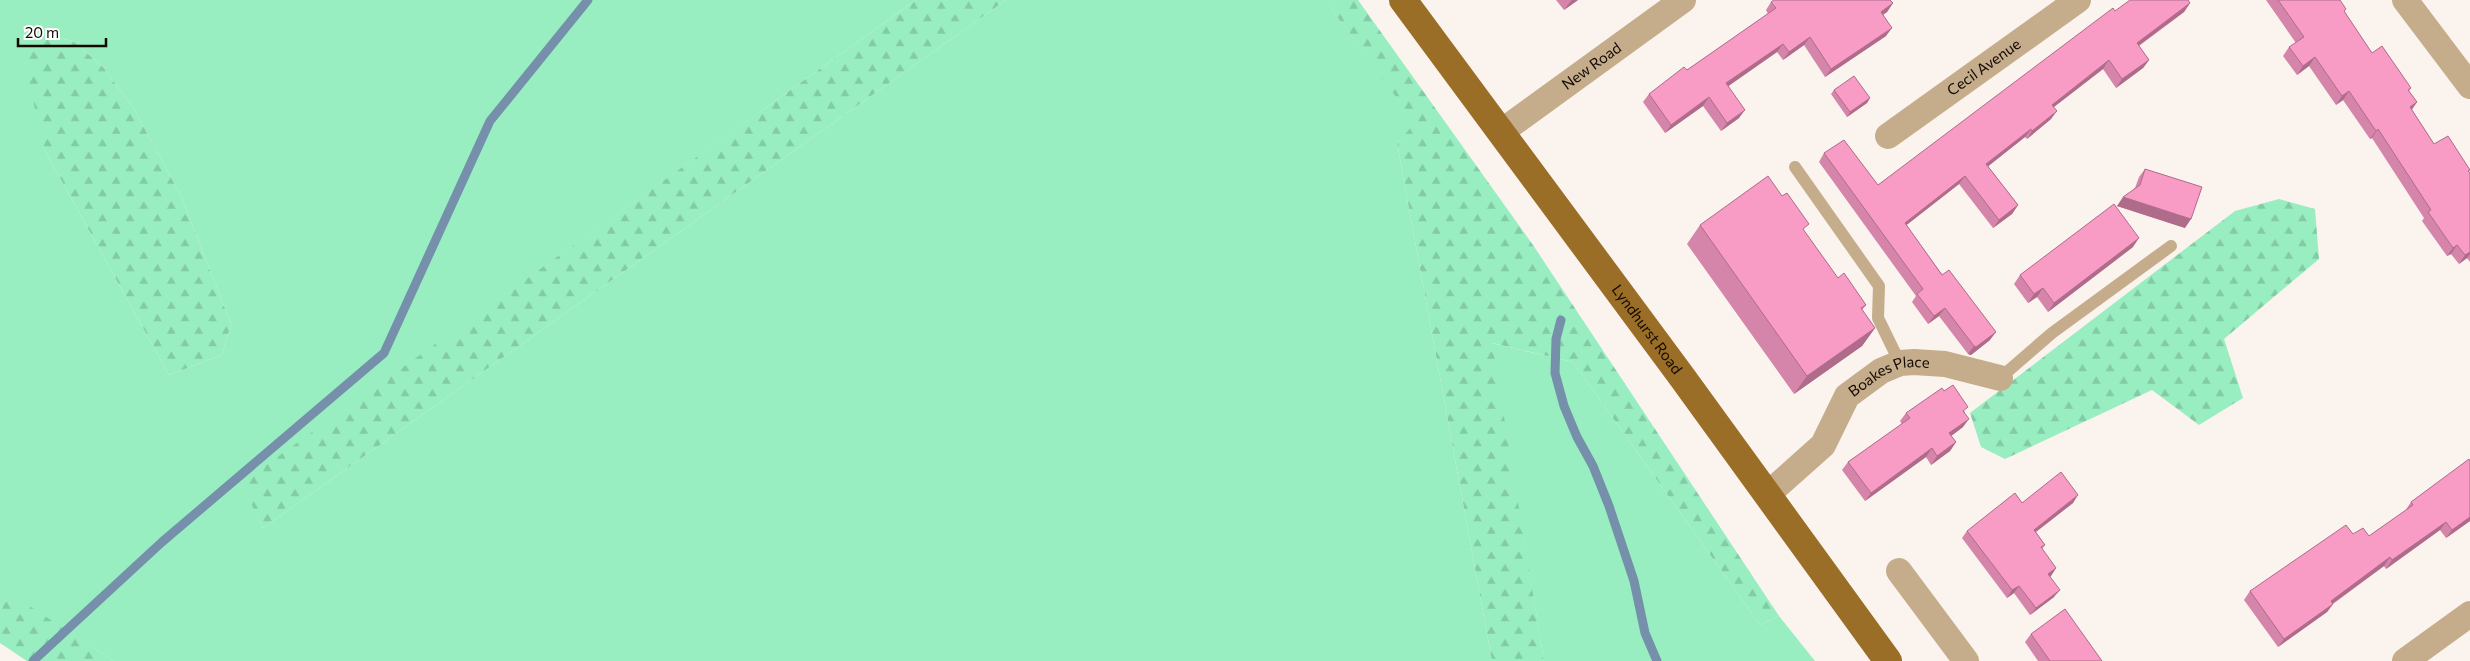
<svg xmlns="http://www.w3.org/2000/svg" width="2470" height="661" viewBox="0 0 2470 661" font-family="Commissioner,sans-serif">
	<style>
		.grass { fill: #98eec1; fill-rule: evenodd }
		.forest { fill: url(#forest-firs) }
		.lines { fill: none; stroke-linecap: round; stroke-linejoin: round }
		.stream { stroke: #768faa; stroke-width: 9 }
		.lane { stroke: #c5ac8a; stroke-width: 12 }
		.street { stroke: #c5ac8a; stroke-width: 26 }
		.primary { stroke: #9b6e27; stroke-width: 28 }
		.wall { fill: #d585a9 }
		.shaded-wall { fill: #ae6c8a }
		.building { fill: #f89bc5; stroke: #ae6c8a }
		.labels { text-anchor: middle; stroke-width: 4; stroke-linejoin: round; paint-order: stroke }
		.street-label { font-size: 15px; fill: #130903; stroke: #fff }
	</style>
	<defs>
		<pattern id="forest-firs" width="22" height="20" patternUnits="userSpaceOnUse" patternTransform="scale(1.25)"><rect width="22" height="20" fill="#98eec1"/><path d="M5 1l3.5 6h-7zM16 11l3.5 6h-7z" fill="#82cba4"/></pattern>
	</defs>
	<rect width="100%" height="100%" fill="#faf3ee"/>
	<path class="grass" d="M0 0H916L242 483 263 528 1006 0H1325L1416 123 1397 143 1492 661H114L11 595 0 609ZM26 31 73 41 103 67 134 109 181 196 231 324 222 355 169 375 44 149Z
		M1491 343 1573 362 1760 625 1779 616 1815 661H1544Z"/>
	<path class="forest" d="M916 0H1006L263 528 241 483Z
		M1325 0H1358L1533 245 1779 616 1760 625 1573 362 1492 343 1544 661H1492L1397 143 1415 123Z
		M26 31 73 41 103 67 134 109 181 196 231 324 222 355 169 375 44 149 23 55Z
		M2279 199 2315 209 2319 259 2224 339 2243 398 2199 425 2152 390 2005 459 1981 447 1970 413 2235 211Z
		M11 594 114 661H27L0 643V609Z"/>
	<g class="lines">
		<path class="stream" d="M1561 320 1556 339 1555 373 1564 406 1577 437 1593 466 1609 506 1634 581 1645 633 1657 661
			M33 661 162 542 384 353 490 121 588 0"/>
		<path class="lane" d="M1795 167 1879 286 1878 318 1900 363
			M2000 378 2052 333 2171 246"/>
		<g class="street">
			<path d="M2405 0 2470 86"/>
			<path id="s1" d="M1501 132 1683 0"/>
			<path id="s2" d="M1888 136 2078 0"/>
			<path id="s3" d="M1767 495 1823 445 1847 396 1881 371 1900 363 1914 362 1945 364 2000 378"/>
			<path d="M1899 571 1966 661"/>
			<path d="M2405 661 2470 614"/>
		</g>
		<path class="primary" id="s4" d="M1403 0 1682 377 1888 661"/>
	</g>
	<path class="wall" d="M1556 0H1578L1564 10Z
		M2266 0H2340L2344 12 2372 53 2411 88 2409 91 2417 102 2412 110 2434 144 2470 170 2469 171 2470 173V262L2467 258 2459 264 2451 254 2447 256 2422 221 2424 218 2372 138 2370 139 2343 100 2336 105 2309 66 2297 75 2283 56 2289 47 2296 43Z
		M1771 2 1893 3 1887 12 1883 15 1886 36 1825 77 1804 45 1783 60 1777 52 1728 86 1739 118 1721 131 1703 106 1665 133 1643 102 1649 94 1687 70 1768 14 1766 10Z
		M2190 3 2184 12 2139 46 2149 60 2143 68 2116 88 2103 69 2054 107 2051 119 2027 139 2025 137 1988 166 2018 205 2012 214 1993 228 1959 184 1906 225 1990 340 1971 355 1968 354 1939 316 1928 324 1912 302 1916 296 1819 162 1824 153 1878 185 2115 11Z
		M1834 90 1870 98 1867 103 1847 117 1831 94Z
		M2145 169 2185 228 2117 206 2135 188 2139 177Z
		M1700 225 1804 231 1838 278 1866 305 1862 310 1875 328 1862 346 1794 394 1687 244Z
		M2133 247 2048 312 2037 297 2028 303 2014 284 2020 275Z
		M1944 391 1965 412 1963 427 1951 436 1956 442 1950 451 1931 465 1926 457 1865 501 1842 470 1848 462 1902 424 1900 421 1906 413Z
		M2470 461V521L2446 538 2440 530 2386 569 2384 566 2333 604 2327 612 2278 647 2244 600 2250 591 2353 534 2369 536 2405 511 2411 502Z
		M2022 503H2073L2036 532 2045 545 2042 549 2056 568 2050 577 2054 597 2030 615 2014 593 2007 598 1962 538 1967 531Z
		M2031 634 2102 661H2038L2025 642Z"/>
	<path class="shaded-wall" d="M1572 0H1578L1564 10 1570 2Z
		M1893 3 1887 12 1875 20 1881 12Z
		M2190 3 2184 12 2131 51 2137 43Z
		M1892 28 1886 36 1825 77 1831 69Z
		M1810 37 1804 45 1783 60 1789 52Z
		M1783 44 1777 52 1720 92 1726 83Z
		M2315 57 2309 66 2297 75 2303 66Z
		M2109 60 2103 69 2046 113 2052 105Z
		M2149 60 2143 68 2116 88 2122 79Z
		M2349 91 2343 100 2336 105 2342 96Z
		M1709 97 1703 106 1665 133 1671 125Z
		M1870 98 1867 103 1847 117 1850 112Z
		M2417 102 2410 111V107Z
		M1745 110 1739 118 1721 131 1727 123Z
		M2057 111 2051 119 2027 139 2032 131Z
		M2031 129 2025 137 1981 172 1986 164Z
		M2378 129 2372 138 2370 139 2376 131Z
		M1965 176 1959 184 1899 231 1905 223Z
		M2123 197 2191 219 2185 228 2117 206Z
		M2018 205 2012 214 1993 228 1999 220Z
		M2139 238 2133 247 2048 312 2054 303Z
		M2457 245 2451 254 2447 256 2453 248Z
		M2470 252V254L2467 258 2459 264 2465 255Z
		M2043 288 2037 297 2028 303 2034 294Z
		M1945 308 1939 316 1928 324 1934 316Z
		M1875 328 1862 346 1794 394 1807 376Z
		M1996 332 1990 340 1971 355 1968 354 1974 346Z
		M1969 419 1963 427 1943 442 1949 433Z
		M1956 442 1950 451 1931 465 1937 456Z
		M1932 448 1926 457 1865 501 1871 493Z
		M2078 495 2073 503 2029 537 2034 530Z
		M2470 517V521L2446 538 2452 530Z
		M2446 522 2440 530 2386 569 2392 560Z
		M2390 557 2384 566 2325 609 2331 601Z
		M2056 568 2051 576 2043 582 2048 574Z
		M2019 586 2014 593 2007 598 2012 590Z
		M2060 590 2054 597 2030 615 2036 608Z
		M2333 604 2327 612 2278 647 2284 639Z"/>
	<path class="building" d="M1774 0H1890L1893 3 1881 12 1892 28 1831 69 1810 37 1789 52 1783 44 1726 83 1745 110 1727 123 1709 97 1671 125 1649 94 1684 67 1687 70 1776 8 1771 2Z
		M2130 0H2188L2190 3 2137 43 2149 60 2122 79 2109 60 2052 105 2057 111 2032 131 2031 129 1986 164 2018 205 1999 220 1965 176 1905 223 1942 275 1949 270 1996 332 1976 347 1974 346 1945 308 1934 316 1917 294 1923 289 1824 153 1844 140 1878 185 2113 8 2115 11Z
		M2278 0H2340L2346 9 2344 11 2372 53 2382 46 2411 88 2408 90 2417 102 2410 107 2434 144 2448 136 2470 170 2468 171 2470 173V252L2465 255 2457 245 2453 248 2428 212 2431 210 2378 129 2376 131 2349 91 2342 96 2315 57 2303 66 2289 47 2304 37Z
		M1854 76 1870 98 1850 112 1834 90Z
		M2145 169 2202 187 2191 219 2123 197 2140 185Z
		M1768 176 1782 196 1787 193 1809 224 1803 229 1838 278 1844 273 1866 305 1861 308 1875 328 1807 376 1700 225Z
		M2114 204 2139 238 2054 303 2043 288 2034 294 2020 275Z
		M1953 385 1968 407 1963 411 1969 419 1949 433 1956 442 1937 456 1932 448 1871 493 1848 462 1910 418 1906 413 1942 388 1944 391Z
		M2469 459 2470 461V517L2452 530 2446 522 2392 560 2390 557 2331 601 2333 604 2284 639 2250 591 2346 525 2353 534 2363 528 2369 536 2413 505 2411 502Z
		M2061 472 2078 495 2034 530 2045 545 2041 547 2056 568 2048 574 2060 590 2036 608 2019 586 2012 590 1967 531 2015 493 2022 503Z
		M2065 609 2102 661H2050L2031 634Z"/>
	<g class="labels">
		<g class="street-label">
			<text dy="5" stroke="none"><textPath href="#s1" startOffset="112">New Road</textPath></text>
			<text dy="5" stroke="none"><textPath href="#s2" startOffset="118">Cecil Avenue</textPath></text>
			<text dy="5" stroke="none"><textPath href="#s4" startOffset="410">Lyndhurst Road</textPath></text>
			<text dy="5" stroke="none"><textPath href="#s3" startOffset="178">Boakes Place</textPath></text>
		</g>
	</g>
	<path d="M18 38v8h88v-8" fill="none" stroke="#130903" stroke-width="2.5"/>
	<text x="25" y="38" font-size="15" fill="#130903" stroke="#ffffff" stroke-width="4" paint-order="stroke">20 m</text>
</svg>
